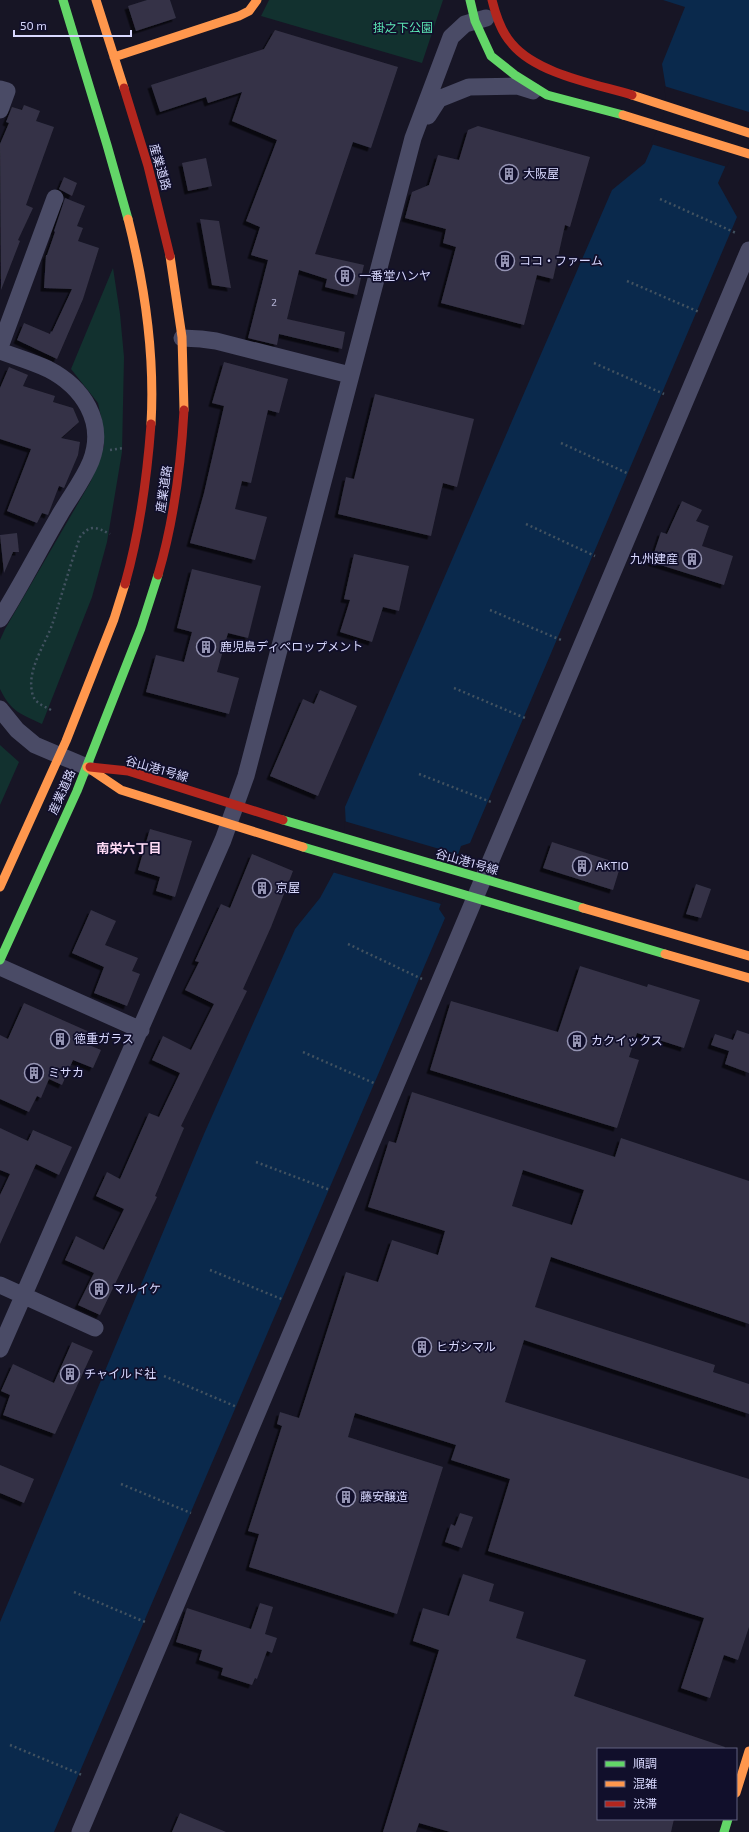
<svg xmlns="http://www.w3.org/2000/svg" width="749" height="1832" viewBox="0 0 749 1832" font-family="'Exo 2','Noto Sans JP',sans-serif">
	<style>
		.green { fill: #12312f }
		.water { fill: #0a294c }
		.pier { fill: #171525 }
		.building { fill: #353346; fill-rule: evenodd; filter: url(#shadow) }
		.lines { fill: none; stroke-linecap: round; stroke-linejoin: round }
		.path { stroke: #425260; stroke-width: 2.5; stroke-dasharray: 2 3; stroke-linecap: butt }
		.street { stroke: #4a4b66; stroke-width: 17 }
		.fast { stroke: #63d668; stroke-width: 9 }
		.slow { stroke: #ff974d; stroke-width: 9 }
		.jam { stroke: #b3261e; stroke-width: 9 }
		.labels { text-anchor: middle; stroke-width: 3.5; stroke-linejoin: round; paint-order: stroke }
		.number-label { font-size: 10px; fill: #b0b0d1 }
		.park-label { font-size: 12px; fill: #5ce8b5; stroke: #110f2b }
		.street-label { font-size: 12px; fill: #d9d9ff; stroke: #110f2b }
		.poi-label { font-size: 12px; fill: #d9d9ff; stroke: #110f2b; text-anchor: start }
		.neighbourhood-label { font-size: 13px; font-weight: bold; fill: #ffdbf6; stroke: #110f2b }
	</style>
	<defs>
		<filter id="shadow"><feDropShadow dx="-3.5" dy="3.5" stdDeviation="0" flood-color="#0009"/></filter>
	</defs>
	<rect width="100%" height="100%" fill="#171525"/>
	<path class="green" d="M269 0H443L422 63 261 16Z
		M113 268 120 314 124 357 122 452 107 542 92 597 42 724C21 714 11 712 0 689V640L5 629 91 481 104 446 102 421 98 403 71 369Z
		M0 745 19 762 0 805Z"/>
	<path class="water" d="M663 0H749V118L746 119 718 183 737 217 470 843 461 846 439 909 445 918 54 1832H0V1622L204 1134 295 929 320 898 347 848 345 807 612 190 645 163 669 107 662 64 685 7Z"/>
	<path class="pier" d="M664 86 749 112V120H747L727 167 651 144 667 107Z
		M344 821 460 855 441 904 332 872 345 847Z"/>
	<path class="building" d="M147 0H170L176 18 136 31 128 6Z
		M275 30 398 67 371 148 353 142 315 254 364 265 357 295 325 287 327 279 299 270 287 319 345 332 342 349 279 334 277 345 248 338 268 260 251 255 260 227 246 221 277 140 232 121 242 92 208 103 206 97 160 112 151 85 264 49Z
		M24 105 40 111 36 121 54 127 26 205 33 208 18 240 20 241 1 290 0 144 9 123 6 122 12 107 22 110Z
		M478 126 590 157 570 227 565 225 553 279 537 275 524 325 441 303 456 247 443 243 446 229 405 218 412 192 429 185 438 155 459 160 468 130Z
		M206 158 212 186 188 191 182 163Z
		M64 177 77 183 72 196 59 189Z
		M65 198 85 206 77 226 83 228 78 241 99 248 83 299 57 359 17 340 24 323 50 334 51 331 52 332 72 289 44 288 46 255H47L55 232 54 231Z
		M200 219 219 221 231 288 212 285Z
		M224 362 288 379 279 413 268 410 251 483 242 481 235 509 267 517 255 560 190 543 204 493 224 406 212 403Z
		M9 367 28 375 23 386 55 396 53 402 73 408 79 422 61 438 80 442 78 455 64 488 59 486 48 515 42 513 37 523 7 511 31 449 0 439V388Z
		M375 394 474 419 457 487 443 483 431 536 338 514 346 477 354 479Z
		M682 501 702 510 696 521 709 526 702 546 733 556 724 585 651 562 661 532 667 534Z
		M17 533 19 552H13L4 573 0 535Z
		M354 554 409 566 399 611 383 607 372 642 340 632 350 600 344 599Z
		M192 569 261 586 248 638 228 633 217 672 239 678 229 714 146 692 156 655 184 662 192 632 177 628Z
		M320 690 357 706 318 796 270 776 303 699 314 704Z
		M150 829 192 841 175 897 156 891 160 877 138 870Z
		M552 842 621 864 613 890 543 868Z
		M252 854 293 871 271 927 243 989 247 991 181 1126 184 1128 155 1196 157 1197 100 1315 78 1305 94 1273 65 1260 76 1236 104 1250 124 1209 96 1196 107 1172 120 1179 149 1113 159 1117 180 1073 152 1060 163 1036 191 1050 214 1004 185 990 199 962 195 961 221 904 230 908Z
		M696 884 711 889 701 918 686 914Z
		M91 910 116 921 105 945 138 958 132 971 140 974 127 1006 94 993 104 967 72 953Z
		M580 966 647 987 648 984 700 1000 684 1048 637 1033 629 1057 639 1060 617 1128 430 1070 451 1001 558 1032Z
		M24 1003 94 1034 89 1045 101 1050 93 1068 73 1060 62 1085 49 1079 41 1098 37 1096 29 1112 0 1099V1035L8 1039Z
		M737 1030 749 1034V1073L725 1064 729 1051 711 1045 715 1034 733 1040Z
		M412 1092 615 1157 621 1138 749 1181V1324L551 1257 535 1307 715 1365 713 1372 749 1384V1414L524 1340 505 1402 749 1479V1627L738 1660 724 1655 710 1698 681 1688 704 1618 488 1551 510 1479 451 1460 456 1445 355 1413 348 1437 443 1467 397 1614 249 1567 259 1534 248 1531 282 1426 277 1424 280 1412 299 1418 346 1272 378 1282 392 1240 438 1255 445 1231 368 1207 389 1141 396 1143ZM523 1170 584 1190 572 1225 512 1206Z
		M0 1128 28 1141 33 1130 72 1147 59 1175 36 1164 0 1244V1195L10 1174 0 1170Z
		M72 1342 93 1351 55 1434 3 1415 10 1395 1 1391 13 1364 54 1383Z
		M0 1465 34 1479 24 1503 0 1493Z
		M460 1513 473 1517 462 1548 445 1542 451 1524 455 1526Z
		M463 1574 494 1584 489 1601 524 1612 516 1638 586 1660 574 1696 725 1747 724 1749H598V1819H674L671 1832H450L419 1823 416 1832H383L439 1650 413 1641 423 1608 449 1616Z
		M260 1603 273 1607 265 1634 277 1638 272 1653 267 1651 257 1679 255 1678 252 1685 221 1675 223 1668 199 1660 202 1650 176 1642 187 1608 251 1629Z
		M180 1813 226 1832H172Z"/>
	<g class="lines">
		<path class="path" d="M660 199 736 233
			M627 281 699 312
			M594 363 664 394
			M561 443 629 474
			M110 450 124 448
			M526 524 595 556
			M490 610 561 640
			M454 688 525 718
			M51 710C42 705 34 703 32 692 27 668 46 644 53 622 62 594 70 566 80 537 90 524 96 527 110 534
			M419 774 491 802
			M348 944 422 979
			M303 1052 376 1084
			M256 1162 330 1190
			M210 1270 284 1300
			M164 1376 237 1407
			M121 1484 191 1513
			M74 1592 145 1622
			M10 1745 82 1775"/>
		<path class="street" d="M0 89 7 91 0 110
			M428 116 439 99 469 87 517 86 533 91
			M182 338 201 339 216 341 350 375
			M0 347 55 198
			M0 351C16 357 33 362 48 369 83 387 106 422 91 461 83 481 69 498 59 516 39 550 21 586 0 619
			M0 709 17 730 35 745 87 767
			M0 967 141 1030
			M0 1285 95 1328
			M0 1349 223 840 246 776 413 138 451 37 465 24 486 18
			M80 1832 749 250"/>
		<path class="fast" d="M63 0 107 145 128 219
			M470 0 475 21 491 56 515 75 547 95 623 115
			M283 820 583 908
			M303 847 665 954
			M0 960 77 791 141 628 158 575
			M724 1832 728 1819"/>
		<path class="slow" d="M96 0 124 88
			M114 57 239 16 249 11 257 0
			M632 95 749 133
			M623 115 749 154
			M128 219C145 286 155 354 151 424
			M170 256 182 337 184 410
			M87 767 121 790 303 847
			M0 887 66 741 114 619 125 584
			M583 908 749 956
			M665 954 749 978
			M736 1793 749 1751"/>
		<path class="jam" d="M492 0C496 16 501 32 512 44 537 74 596 84 632 95
			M124 88 148 166 170 256
			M158 575C174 521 181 465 184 410
			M125 584C140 531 147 478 151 424
			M90 767 128 771 283 820"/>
	</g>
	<defs>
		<symbol id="building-ring" viewBox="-11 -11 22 22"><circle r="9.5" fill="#110f2b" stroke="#9594b3" stroke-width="1.5"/><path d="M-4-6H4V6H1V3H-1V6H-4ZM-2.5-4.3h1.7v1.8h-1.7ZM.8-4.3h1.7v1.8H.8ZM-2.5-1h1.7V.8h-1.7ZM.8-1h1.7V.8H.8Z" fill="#9594b3"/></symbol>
	</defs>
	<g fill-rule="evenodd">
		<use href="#building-ring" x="498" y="163" width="22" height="22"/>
		<use href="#building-ring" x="494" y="250" width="22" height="22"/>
		<use href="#building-ring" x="334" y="265" width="22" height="22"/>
		<use href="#building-ring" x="681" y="548" width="22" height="22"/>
		<use href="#building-ring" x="195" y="636" width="22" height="22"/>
		<use href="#building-ring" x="571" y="855" width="22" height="22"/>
		<use href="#building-ring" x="251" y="877" width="22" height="22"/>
		<use href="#building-ring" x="49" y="1028" width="22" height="22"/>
		<use href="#building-ring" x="566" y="1030" width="22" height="22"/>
		<use href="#building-ring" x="23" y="1062" width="22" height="22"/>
		<use href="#building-ring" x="88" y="1278" width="22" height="22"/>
		<use href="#building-ring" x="411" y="1336" width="22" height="22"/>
		<use href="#building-ring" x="59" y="1363" width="22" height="22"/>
		<use href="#building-ring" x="335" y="1486" width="22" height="22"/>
	</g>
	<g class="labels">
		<g class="number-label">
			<text x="274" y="306">2</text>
		</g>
		<g class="park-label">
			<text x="403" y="32">掛之下公園</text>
		</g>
		<g class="street-label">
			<text transform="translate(160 167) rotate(74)" y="4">産業道路</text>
			<text transform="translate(164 489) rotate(-82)" y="4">産業道路</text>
			<text transform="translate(157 769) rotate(16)" y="4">谷山港1号線</text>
			<text transform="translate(62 792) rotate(-66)" y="4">産業道路</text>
			<text transform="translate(467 862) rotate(16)" y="4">谷山港1号線</text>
		</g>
		<g class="poi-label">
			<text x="523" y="178">大阪屋</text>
			<text x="519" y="265">ココ・ファーム</text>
			<text x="359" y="280">一番堂ハンヤ</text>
			<text x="678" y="563" text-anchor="end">九州建産</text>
			<text x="220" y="651">鹿児島ディベロップメント</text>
			<text x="596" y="870">AKTIO</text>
			<text x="276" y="892">京屋</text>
			<text x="74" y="1043">徳重ガラス</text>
			<text x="591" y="1045">カクイックス</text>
			<text x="48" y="1077">ミサカ</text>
			<text x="113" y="1293">マルイケ</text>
			<text x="436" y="1351">ヒガシマル</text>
			<text x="84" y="1378">チャイルド社</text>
			<text x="360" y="1501">藤安醸造</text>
		</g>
		<g class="neighbourhood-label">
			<text x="129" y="853">南栄六丁目</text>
		</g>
	</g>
	<rect x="597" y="1748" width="140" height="72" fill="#110f2b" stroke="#616080"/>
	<rect x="605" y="1761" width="20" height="6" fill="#63d668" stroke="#616080"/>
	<text x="633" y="1768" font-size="12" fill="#d9d9ff">順調</text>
	<rect x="605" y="1781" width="20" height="6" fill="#ff974d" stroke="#616080"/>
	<text x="633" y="1788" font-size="12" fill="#d9d9ff">混雑</text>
	<rect x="605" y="1801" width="20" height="6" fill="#b3261e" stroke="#616080"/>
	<text x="633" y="1808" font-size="12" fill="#d9d9ff">渋滞</text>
	<path d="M14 30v6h117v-6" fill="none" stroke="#d9d9ff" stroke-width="2"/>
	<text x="20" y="30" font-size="12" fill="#d9d9ff" stroke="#110f2b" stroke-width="3" paint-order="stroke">50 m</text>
</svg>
